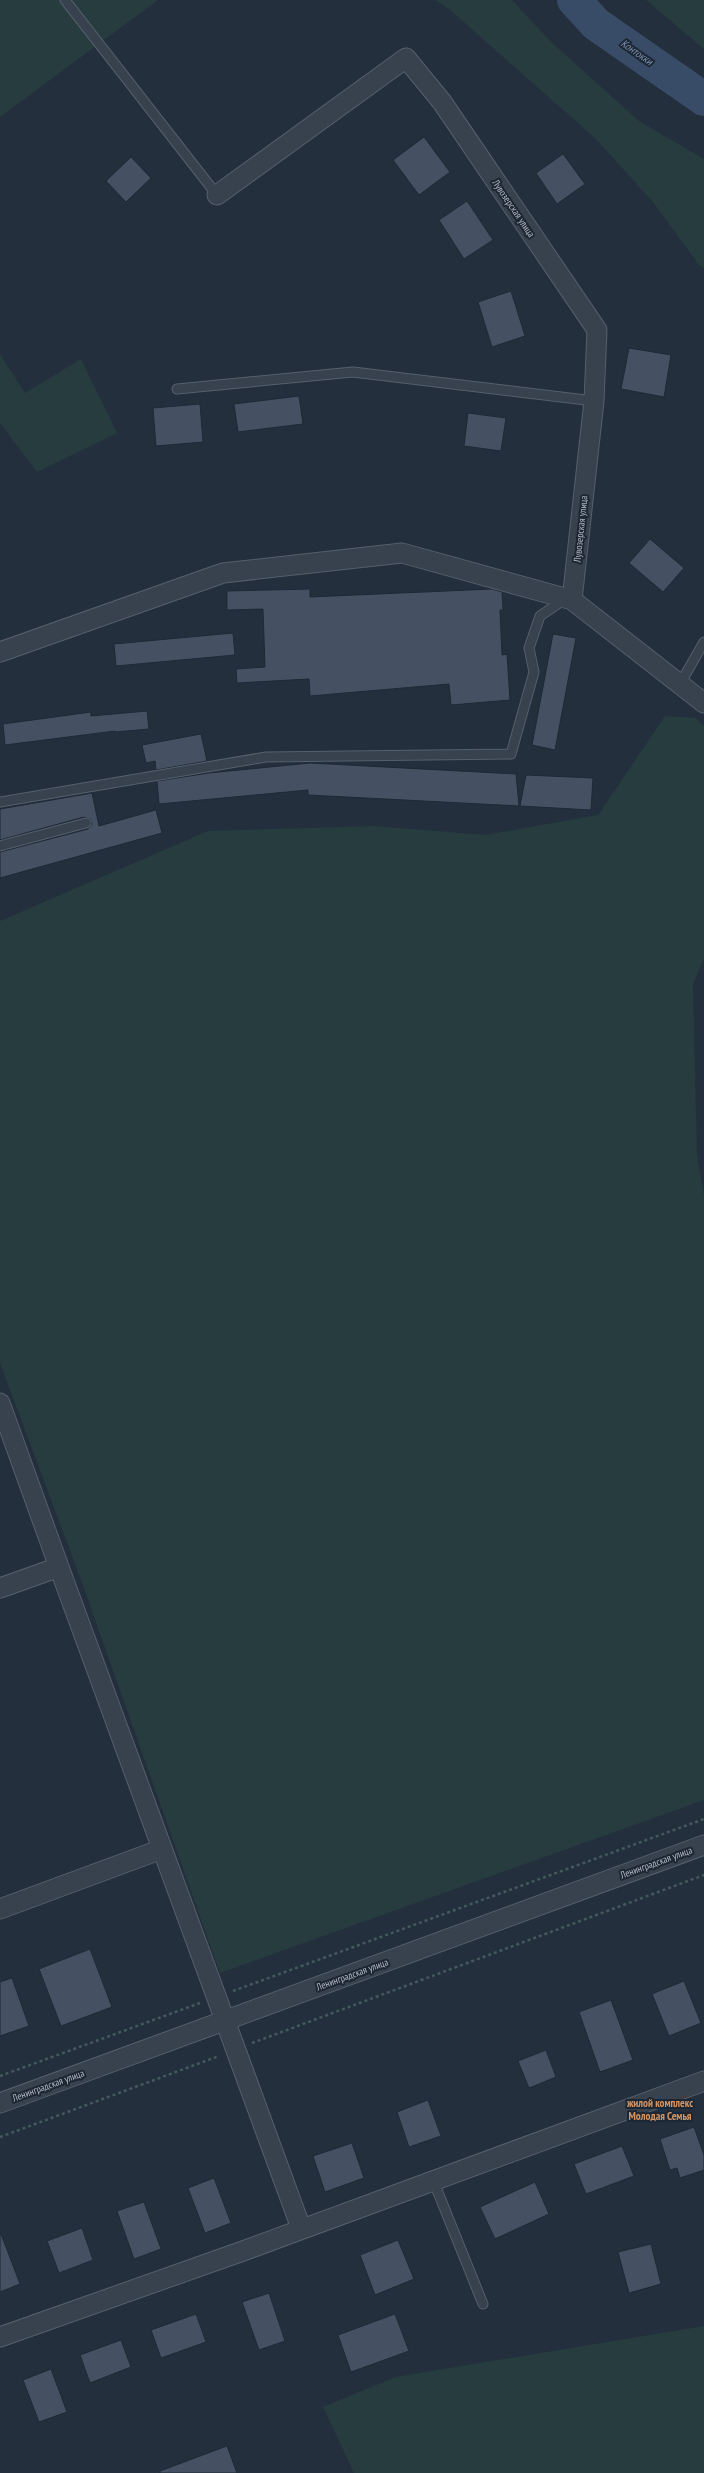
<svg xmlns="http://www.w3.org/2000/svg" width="704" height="2473" viewBox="0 0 704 2473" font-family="'PT Sans Narrow',sans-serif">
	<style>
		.green { fill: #263c3f }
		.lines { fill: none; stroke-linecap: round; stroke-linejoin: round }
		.river { stroke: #394c67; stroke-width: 34 }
		.building { fill: #455162; stroke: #1f2835 }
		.service-casing { stroke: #565f6c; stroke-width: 11 }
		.minor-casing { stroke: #565f6c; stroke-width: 21 }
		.path { stroke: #44595c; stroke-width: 2.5; stroke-dasharray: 3 3; stroke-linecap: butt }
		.service { stroke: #38414e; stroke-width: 9 }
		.minor { stroke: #38414e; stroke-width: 19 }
		.labels { text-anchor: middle; stroke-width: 4; stroke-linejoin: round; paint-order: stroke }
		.street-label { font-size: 10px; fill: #b4bcc9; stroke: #1d2633 }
		.water-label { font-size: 11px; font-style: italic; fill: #7c92b1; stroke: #1d2633 }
		.neighbourhood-label { font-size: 11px; font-weight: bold; fill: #d59563; stroke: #1d2633 }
	</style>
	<rect width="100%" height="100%" fill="#242f3e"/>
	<path class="green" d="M0 0H158L0 117Z
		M435 0H512L550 41 639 121 704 159V268L699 265 653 202 595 138 449 9Z
		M646 0H704V49Z
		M0 354 25 393 81 359 117 433 37 472 0 423Z
		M665 716 695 718 704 726V958L693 984 697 1155 704 1196V1800L220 1973 81 1580 0 1363V921L208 831 375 826 485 835 598 815Z
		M704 2326V2473H354L323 2407 396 2377Z"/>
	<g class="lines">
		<path class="river" d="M574 0 596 24 704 99"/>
	</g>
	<path class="building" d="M424 137 450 172 419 195 393 160Z
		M563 154 585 184 557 204 536 173Z
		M131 157 151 178 126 202 106 181Z
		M467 201 493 240 464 259 439 220Z
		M511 291 525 336 492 347 478 302Z
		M629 348 671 355 664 397 621 389Z
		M299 396 303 424 238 432 234 404Z
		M200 404 203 442 156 446 153 408Z
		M468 413 506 418 501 451 464 446Z
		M650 539 684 568 663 592 629 563Z
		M310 589V597L492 589 502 592 503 610H500L502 655 507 654 510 700 451 705 449 684 310 696 309 679 237 683 236 669 265 667 263 609 227 610V591Z
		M233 633 235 655 116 666 114 644Z
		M553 634 576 638 555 750 532 745Z
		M147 711 149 729 115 732V731L5 745 3 724 91 712V716Z
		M201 734 207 761 156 770 155 761 146 763 142 745Z
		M310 763 516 774 519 806 308 795V790L159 804 157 781 209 773Z
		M526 775 593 778 591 810 520 806Z
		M92 793 99 826 156 810 162 833 0 878V852L88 829 92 824 90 819 84 817 0 840V809Z
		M90 1949 112 2007 61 2026 39 1969Z
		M12 1978 29 2026 0 2036V1982Z
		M684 1981 701 2023 669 2036 652 1994Z
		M611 2000 633 2060 600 2072 579 2012Z
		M546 2050 556 2077 529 2088 518 2061Z
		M428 2100 441 2136 409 2147 397 2112Z
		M694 2127 704 2155V2170L680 2178 677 2168 670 2170 660 2139Z
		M352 2143 364 2178 325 2192 313 2156Z
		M622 2146 634 2176 586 2194 574 2164Z
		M214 2178 231 2223 205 2233 188 2188Z
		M535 2182 549 2214 495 2239 480 2207Z
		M144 2202 161 2249 134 2259 117 2211Z
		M82 2228 93 2260 59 2273 47 2241Z
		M1 2234 20 2284 0 2292V2235Z
		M398 2240 414 2279 375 2295 360 2255Z
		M651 2244 661 2284 629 2293 618 2252Z
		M269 2293 285 2341 259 2350 242 2302Z
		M196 2314 206 2342 161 2358 151 2330Z
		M395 2314 409 2351 351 2372 338 2335Z
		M121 2340 131 2367 90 2383 80 2355Z
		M51 2369 67 2412 39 2422 23 2380Z
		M227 2446 237 2473H160V2471Z"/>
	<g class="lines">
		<defs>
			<path id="service" d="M65 0 217 195
				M177 389 353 372 594 401
				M680 684 704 642
				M0 802 266 757 511 754 534 672 529 648 540 616 565 599
				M0 846 86 823
				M433 2180 483 2304"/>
			<path id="minor" d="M217 195 406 58 442 102 597 330 594 401 572 600
				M0 652 223 573 402 553 572 600 704 703
				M0 1403 59 1567 0 1588
				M59 1567 301 2228
				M0 1909 162 1849
				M0 2103 704 1845
				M0 2337 243 2251 704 2081"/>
		</defs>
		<use href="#service" class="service-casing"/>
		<use href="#minor" class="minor-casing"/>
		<path class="path" d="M233 1991 704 1819
			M252 2043 704 1875
			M0 2076 200 2003
			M0 2137 219 2056"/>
		<use href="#service" class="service"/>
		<use href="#minor" class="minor"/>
	</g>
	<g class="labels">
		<g class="street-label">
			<text transform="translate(514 208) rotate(56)" y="4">Лувозерская улица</text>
			<text transform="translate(580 529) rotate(-84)" y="4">Лувозерская улица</text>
			<text transform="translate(656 1862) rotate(-20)" y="4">Ленинградская улица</text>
			<text transform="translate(352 1974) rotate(-20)" y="4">Ленинградская улица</text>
			<text transform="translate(48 2085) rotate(-20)" y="4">Ленинградская улица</text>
		</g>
		<g class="water-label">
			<text transform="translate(637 52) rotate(35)" y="4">Контокки</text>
		</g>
		<g class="neighbourhood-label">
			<text x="660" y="2107">жилой комплекс<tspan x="660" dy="13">Молодая Семья</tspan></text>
		</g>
	</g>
</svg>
